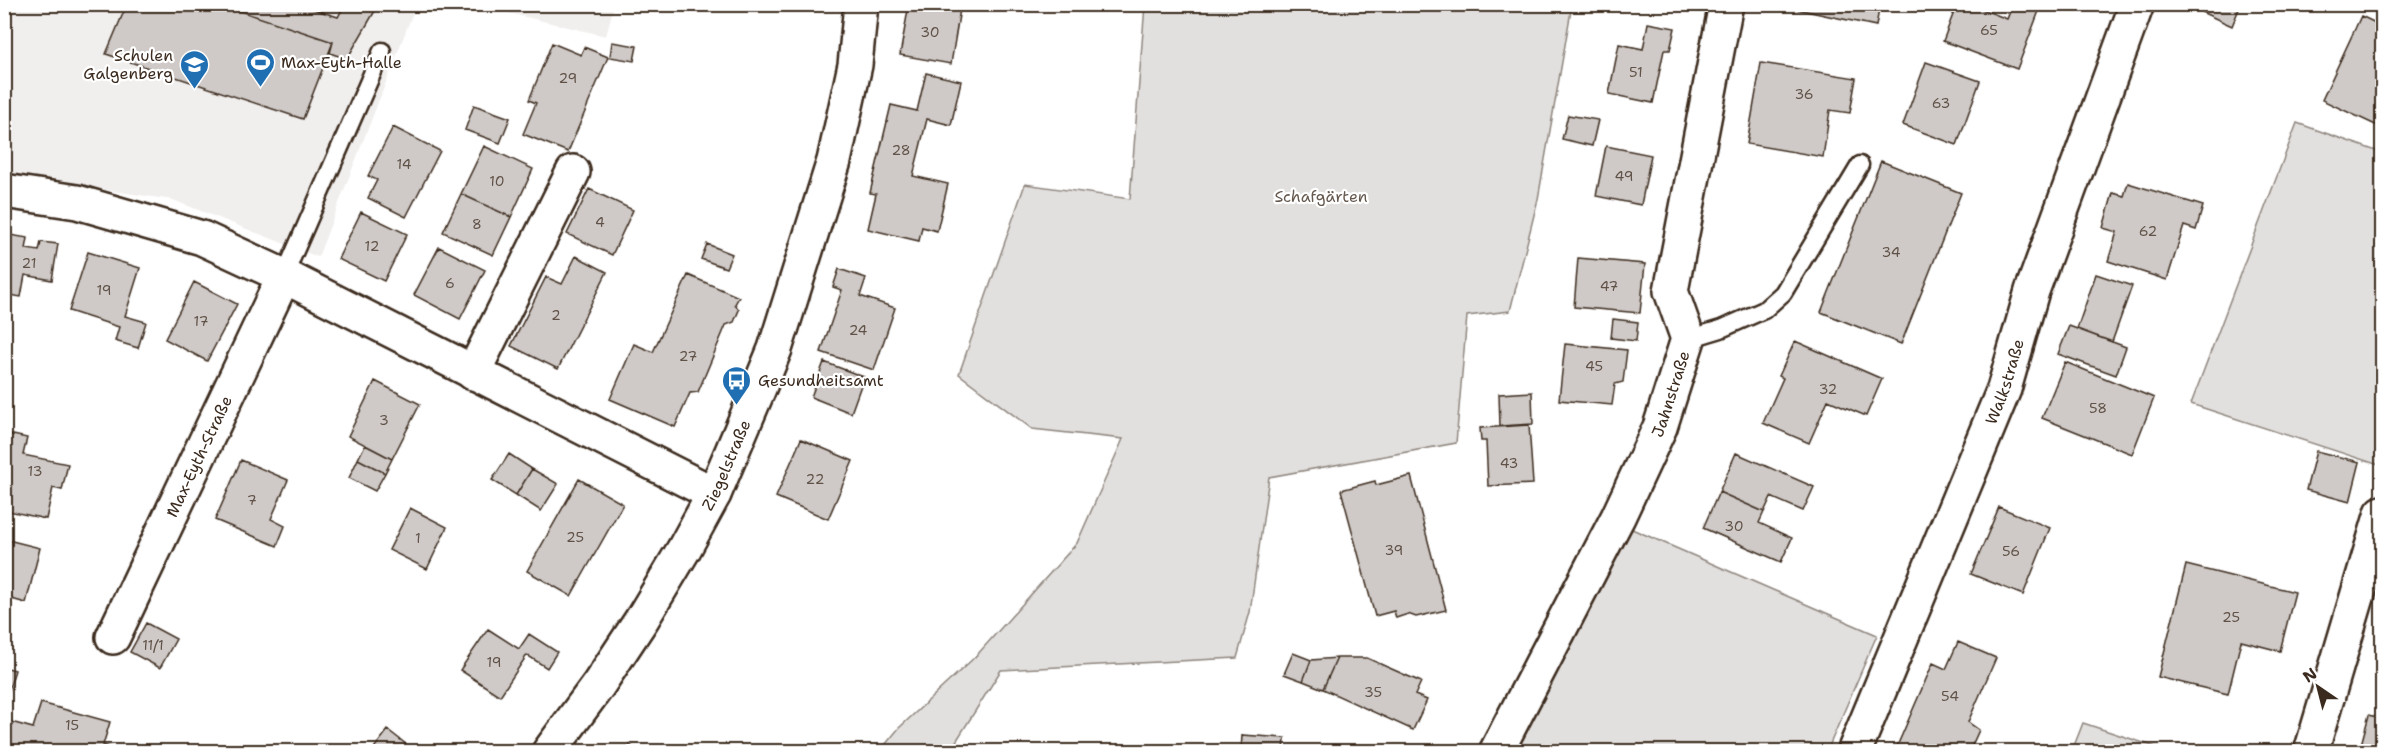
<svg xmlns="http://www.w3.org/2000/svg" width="2387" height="756" viewBox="0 0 2387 756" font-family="'Shantell Sans',sans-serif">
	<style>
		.built { fill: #f1efee }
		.green { fill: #e2e0de; stroke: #8e857e; stroke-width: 1.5 }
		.building { fill: #cfcac7; stroke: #3b2a1e; stroke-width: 1.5 }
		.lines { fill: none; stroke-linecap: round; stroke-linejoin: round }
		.service-casing { stroke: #3b2a1e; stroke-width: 21 }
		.minor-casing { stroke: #3b2a1e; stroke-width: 38 }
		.secondary-casing { stroke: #3b2a1e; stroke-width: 38 }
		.service { stroke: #fff; stroke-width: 16 }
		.minor { stroke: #fff; stroke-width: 33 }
		.secondary { stroke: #fff; stroke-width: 33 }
		.labels { text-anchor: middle; stroke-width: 4.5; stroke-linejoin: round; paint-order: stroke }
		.number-label { font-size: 14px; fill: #605248 }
		.poi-label { font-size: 16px; fill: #3b2a1e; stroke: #fff; text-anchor: start }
		.park-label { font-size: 16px; fill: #65584e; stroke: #fff }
		.street-label { font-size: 16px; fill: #3b2a1e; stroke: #fff }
	</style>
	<rect width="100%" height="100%" fill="#fff"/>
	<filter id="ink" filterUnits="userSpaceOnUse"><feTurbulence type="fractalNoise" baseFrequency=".0167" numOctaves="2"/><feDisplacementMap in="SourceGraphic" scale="12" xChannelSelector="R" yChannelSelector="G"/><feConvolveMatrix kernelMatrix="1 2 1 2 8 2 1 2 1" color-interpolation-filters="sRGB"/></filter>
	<g filter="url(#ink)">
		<path class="built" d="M5 5H416L318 257 173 200 5 175Z
			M475 5 614 4V5L606 36Z"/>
		<path class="green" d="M1145 5H1572L1538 199 1510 311 1467 316 1456 443 1269 477 1250 612 1237 658 1001 670 950 751H880L899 728 976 656 1077 543 1123 439 1032 429 959 374 1025 184 1130 199Z
			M2297 123 2382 153V466L2191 404Z
			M1625 526 1877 635 1827 751 1513 752Z
			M2083 723 2168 751H2072Z"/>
		<path class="building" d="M105 4H127L125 11Z
			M127 4H219L333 42 303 119 106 54Z
			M219 4H298L338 17 345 4H379L347 59 330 53 333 42Z
			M909 4H933L960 9 951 64 900 55Z
			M1773 4H1880L1876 26Z
			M1957 4H1969L2007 19 2013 4H2020L2039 11 2017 69 1943 41Z
			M2184 4H2241L2232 26Z
			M2361 16 2382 26V128L2322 100Z
			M1648 23 1675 28 1670 50H1664L1653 103 1609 94 1619 44 1643 49Z
			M612 42 637 46 634 61 610 57Z
			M552 43 581 55 584 47 608 57 568 152 523 134 536 103 529 100Z
			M1926 62 1980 81 1957 145 1903 125Z
			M1761 63 1856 78 1850 113 1830 110 1823 157 1747 144Z
			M926 73 961 81 951 125 927 119 913 176 948 184 937 231 922 227 919 241 868 229 876 194 870 193 891 105 917 111Z
			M474 105 510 118 500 143 465 130Z
			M1568 115 1598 120 1592 146 1562 139Z
			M393 127 440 151 406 217 368 198 377 180 368 176Z
			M484 146 533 169 511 217 461 194Z
			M1606 146 1651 155 1641 205 1596 196Z
			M1881 161 1961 193 1901 344 1821 312Z
			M2128 183 2203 206 2196 230 2184 226 2167 280 2108 261 2117 232 2103 228 2113 193 2124 196Z
			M589 189 633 210 612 255 567 234Z
			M461 194 511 217 493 255 443 232Z
			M361 212 407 234 384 281 338 259Z
			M4 234 28 238 26 249 39 251 41 242 58 244 52 280 25 275 21 297 4 294Z
			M707 244 732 254 726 268 701 259Z
			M439 247 485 270 460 319 414 295Z
			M88 252 140 268 125 316 146 322 138 348 115 341 119 327 69 311Z
			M576 256 607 272 558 369 511 346 546 277 562 284Z
			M1578 258 1645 264 1640 313 1574 307Z
			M839 269 866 278 860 296 895 308 874 370 821 352 842 290 833 287Z
			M2096 274 2132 286 2112 342 2077 329Z
			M688 275 739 297 735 304 739 310 734 322 726 325 698 392 690 393 675 427 610 399 634 344 653 352Z
			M194 282 237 304 207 361 165 339Z
			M1613 319 1638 322 1636 341 1611 338Z
			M2069 326 2126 347 2116 375 2058 354Z
			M1795 341 1882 379 1866 416 1828 400 1809 443 1763 423 1783 378 1779 376Z
			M1565 344 1627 350 1623 382 1615 384 1612 405 1559 400Z
			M824 362 864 377 851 413 811 397Z
			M2065 362 2154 398 2132 454 2042 418Z
			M375 381 420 404 392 459 348 436Z
			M1532 392 1533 424 1500 426 1499 394Z
			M1529 425 1533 484 1488 486 1486 441H1481L1480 428Z
			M4 433 27 438 23 455 68 464 62 490 53 488 46 519 4 510Z
			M801 439 853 461 828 519 776 497Z
			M365 445 392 459 385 473 358 459Z
			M2316 451 2360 462 2350 502 2306 490Z
			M1736 453 1814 487 1803 511 1771 497 1764 512 1719 492Z
			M509 454 532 469 516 495 492 480Z
			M358 459 385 473 375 491 349 478Z
			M241 460 288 480 271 519 285 526 277 546 215 520Z
			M532 469 558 484 541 511 516 495Z
			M1411 476 1446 610 1416 617 1408 614 1396 618 1394 611 1375 616 1341 490 1375 481 1376 485Z
			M579 479 623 504 571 596 527 571Z
			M1719 492 1764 512 1759 523 1792 538 1781 562 1703 528Z
			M1999 507 2050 528 2023 595 1971 574Z
			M410 508 447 527 427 569 389 550Z
			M4 539 40 548 26 603 4 597Z
			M2186 565 2295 592 2280 651 2241 641 2228 694 2158 677Z
			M146 623 176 639 160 668 130 652Z
			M488 629 519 649 529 634 557 652 547 668 527 655 500 696 460 670Z
			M1958 642 1996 658 1968 722 1979 730 1969 752 1895 751 1933 663 1946 669Z
			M1293 653 1311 660 1303 681 1284 674Z
			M1337 658H1367L1421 682 1415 695 1427 700 1413 730 1323 689Z
			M1337 658 1323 689 1303 681 1311 660Z
			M4 667 15 670 4 705Z
			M41 703 110 722 103 745 126 752H4V720L33 728Z
			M2369 715 2382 718V752H2359Z
			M388 730 416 752H371Z
			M1242 735 1285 738 1284 752H1241Z
			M629 744 639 752H623Z
			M1334 745 1348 752H1331Z"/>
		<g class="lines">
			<defs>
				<path id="service" d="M284 276 382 51
					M1688 339 1721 329 1764 310 1783 293 1860 165"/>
				<g id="minor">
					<path d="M4 191 77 202 202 238 284 276 714 494"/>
					<path d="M473 373 573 172"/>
					<path id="s1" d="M113 637 284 276"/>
					<path id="s2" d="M1496 752 1618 517 1660 427 1688 339 1671 291 1726 4"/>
					<path id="s3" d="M1854 752 2004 389 2032 291 2137 4"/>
					<path d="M2311 752 2382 513"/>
				</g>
				<g id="secondary">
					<path id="s4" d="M549 752 599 684 642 619 684 549 714 494 759 388 775 349 834 161 855 65 861 4"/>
				</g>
			</defs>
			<use href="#service" class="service-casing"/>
			<use href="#minor" class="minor-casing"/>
			<use href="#secondary" class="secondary-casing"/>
			<use href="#service" class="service"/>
			<use href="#minor" class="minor"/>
			<use href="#secondary" class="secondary"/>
		</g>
	</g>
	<defs>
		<symbol id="stadium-pin" viewBox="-11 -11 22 30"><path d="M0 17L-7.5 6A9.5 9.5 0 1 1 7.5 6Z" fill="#1f6fb2" stroke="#fff"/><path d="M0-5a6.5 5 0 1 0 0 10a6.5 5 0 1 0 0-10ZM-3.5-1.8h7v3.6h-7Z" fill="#fff"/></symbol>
		<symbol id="school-pin" viewBox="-11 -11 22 30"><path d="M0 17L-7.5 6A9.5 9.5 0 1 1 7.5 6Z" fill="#1f6fb2" stroke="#fff"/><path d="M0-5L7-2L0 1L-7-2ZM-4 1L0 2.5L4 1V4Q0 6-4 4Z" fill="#fff"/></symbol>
		<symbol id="bus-pin" viewBox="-11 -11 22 30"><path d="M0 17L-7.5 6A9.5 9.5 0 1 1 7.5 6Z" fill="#1f6fb2" stroke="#fff"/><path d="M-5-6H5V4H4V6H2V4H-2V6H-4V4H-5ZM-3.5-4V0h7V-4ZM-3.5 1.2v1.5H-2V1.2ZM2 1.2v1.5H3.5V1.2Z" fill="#fff"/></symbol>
	</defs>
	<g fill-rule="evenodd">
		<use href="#stadium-pin" x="244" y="46" width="33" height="45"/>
		<use href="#school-pin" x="178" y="48" width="33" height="45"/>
		<use href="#bus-pin" x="720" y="364" width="33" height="45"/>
	</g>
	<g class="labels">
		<g class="number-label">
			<text x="1989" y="35">65</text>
			<text x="930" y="37">30</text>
			<text x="1636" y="77">51</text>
			<text x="568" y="83">29</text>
			<text x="1804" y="99">36</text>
			<text x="1941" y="108">63</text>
			<text x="901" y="155">28</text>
			<text x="404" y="169">14</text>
			<text x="1624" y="181">49</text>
			<text x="497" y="186">10</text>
			<text x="600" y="227">4</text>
			<text x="477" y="229">8</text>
			<text x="2148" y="236">62</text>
			<text x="372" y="251">12</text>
			<text x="1891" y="257">34</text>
			<text x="29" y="268">21</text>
			<text x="450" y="288">6</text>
			<text x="1609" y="291">47</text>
			<text x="104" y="295">19</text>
			<text x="556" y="320">2</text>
			<text x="201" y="326">17</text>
			<text x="858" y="335">24</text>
			<text x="688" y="361">27</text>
			<text x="1594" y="371">45</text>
			<text x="1828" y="394">32</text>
			<text x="2098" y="413">58</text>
			<text x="384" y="425">3</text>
			<text x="1509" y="468">43</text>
			<text x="35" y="476">13</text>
			<text x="815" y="484">22</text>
			<text x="252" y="505">7</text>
			<text x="1734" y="531">30</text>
			<text x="575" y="542">25</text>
			<text x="418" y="543">1</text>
			<text x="1394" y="555">39</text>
			<text x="2011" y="556">56</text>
			<text x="2231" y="622">25</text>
			<text x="153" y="650">11/1</text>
			<text x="494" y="667">19</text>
			<text x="1373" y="697">35</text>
			<text x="1950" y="701">54</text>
			<text x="72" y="730">15</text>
		</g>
		<g class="poi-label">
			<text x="173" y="61" text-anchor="end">Schulen<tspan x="173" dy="18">Galgenberg</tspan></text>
			<text x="281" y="68">Max-Eyth-Halle</text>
			<text x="758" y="386">Gesundheitsamt</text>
		</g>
		<g class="park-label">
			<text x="1321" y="202">Schafgärten</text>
		</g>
		<g class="street-label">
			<text dy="6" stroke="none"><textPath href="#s3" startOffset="400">Walkstraße</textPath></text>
			<text dy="6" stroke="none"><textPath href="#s2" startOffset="399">Jahnstraße</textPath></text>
			<text dy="6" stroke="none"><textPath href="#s1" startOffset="200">Max-Eyth-Straße</textPath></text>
			<text dy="6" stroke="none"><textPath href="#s4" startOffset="338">Ziegelstraße</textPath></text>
		</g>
	</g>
	<rect width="2387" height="756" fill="none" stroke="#fff" stroke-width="24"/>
	<rect x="12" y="12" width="2363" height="732" fill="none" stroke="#3b2a1e" stroke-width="2" filter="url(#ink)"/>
	<g transform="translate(2318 687) rotate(325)" stroke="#ffffff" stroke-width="4.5" paint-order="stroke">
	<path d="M0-4.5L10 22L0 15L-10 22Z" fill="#3b2a1e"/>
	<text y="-9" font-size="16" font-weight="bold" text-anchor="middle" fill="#3b2a1e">N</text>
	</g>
</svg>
